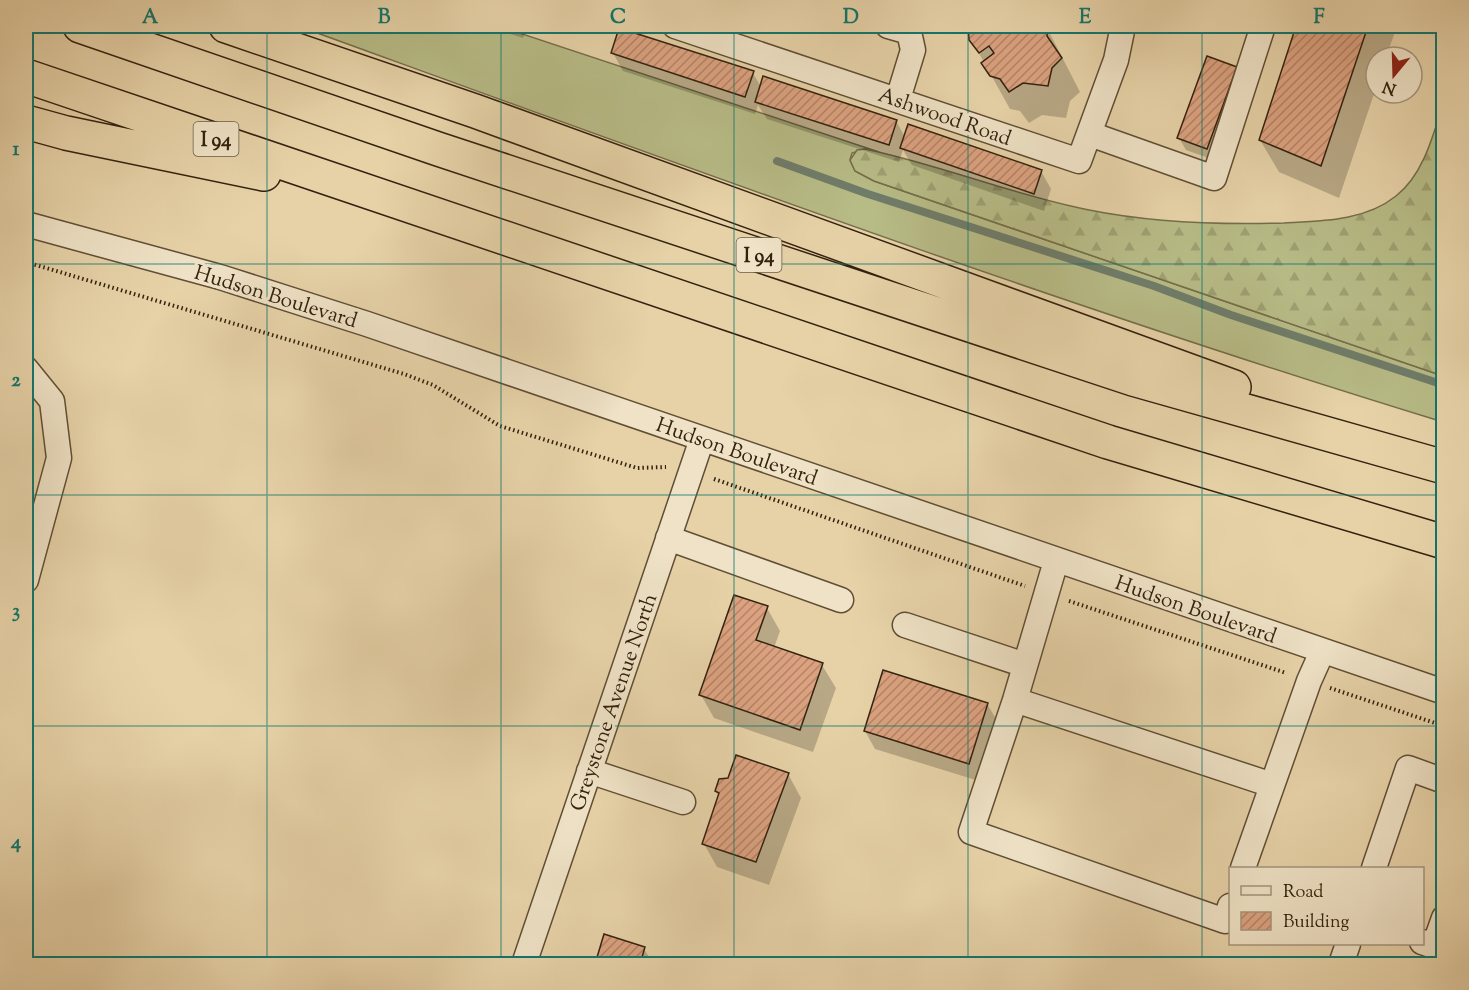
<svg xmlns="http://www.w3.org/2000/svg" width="1469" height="990" viewBox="0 0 1469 990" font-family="'Sorts Mill Goudy',serif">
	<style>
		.grass { fill: #b7bb86; stroke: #756e4a; stroke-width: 1.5 }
		.forest { fill: url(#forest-firs); stroke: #756e4a; stroke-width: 1.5 }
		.shadow { fill: #0003 }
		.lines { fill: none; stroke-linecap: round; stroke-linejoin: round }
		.stream { stroke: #6f7c69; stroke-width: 8 }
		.building { fill: url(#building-hatch); stroke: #33220f; stroke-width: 1.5 }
		.minor-casing { stroke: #604e35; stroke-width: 27 }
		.highway-casing { stroke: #33220f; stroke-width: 36 }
		.path { stroke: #33220f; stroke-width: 4; stroke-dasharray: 1.5 3; stroke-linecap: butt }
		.minor { stroke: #efe2c6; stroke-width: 24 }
		.highway { stroke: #e7d2a8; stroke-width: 33 }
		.grid { fill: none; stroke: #0f766e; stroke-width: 1.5; stroke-opacity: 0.55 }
		.labels { text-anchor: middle; stroke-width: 6; stroke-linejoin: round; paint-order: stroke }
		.shield { fill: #efe2c6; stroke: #6b5c46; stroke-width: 1.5 }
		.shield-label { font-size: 20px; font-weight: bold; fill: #33220f }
		.street-label { font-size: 21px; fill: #33220f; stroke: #efe2c6 }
		.neatline { fill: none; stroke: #0f766e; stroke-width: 2 }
		.grid-label { font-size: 20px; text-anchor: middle; font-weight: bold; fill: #0f766e }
	</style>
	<defs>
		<pattern id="forest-firs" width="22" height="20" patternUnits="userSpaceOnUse" patternTransform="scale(1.5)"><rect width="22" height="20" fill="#b7bb86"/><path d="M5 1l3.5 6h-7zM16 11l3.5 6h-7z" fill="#9ea072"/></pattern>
		<pattern id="building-hatch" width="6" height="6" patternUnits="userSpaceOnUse" patternTransform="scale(1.5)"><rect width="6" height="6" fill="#dca280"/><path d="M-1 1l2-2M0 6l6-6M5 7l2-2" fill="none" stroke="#b38467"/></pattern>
	</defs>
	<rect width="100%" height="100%" fill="#e7d2a8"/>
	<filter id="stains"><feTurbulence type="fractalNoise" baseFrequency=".00333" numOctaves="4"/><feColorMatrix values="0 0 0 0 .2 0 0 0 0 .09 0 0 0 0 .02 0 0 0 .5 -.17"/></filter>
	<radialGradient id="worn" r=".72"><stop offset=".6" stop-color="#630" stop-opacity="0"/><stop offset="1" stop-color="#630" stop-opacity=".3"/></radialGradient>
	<path class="grass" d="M298 26H498L879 152 865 149 852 153 850 160 855 171 874 181 1443 376V422C1057 304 678 164 298 26Z"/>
	<path class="forest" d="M1443 104V376L874 181 855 171 850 160 857 150 865 149C941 165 1013 195 1089 210 1154 223 1218 225 1284 223 1322 221 1365 221 1396 196 1423 175 1433 136 1443 104Z"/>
	<path class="shadow" d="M485 26H527L523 38Z
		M968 26H1046L1080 92 1070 101 1066 118 1042 115 1029 123 1020 111 1010 109 971 39 972 31Z
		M1298 26H1395L1396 29 1386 57H1376V88L1339 198 1279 172 1260 140Z
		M613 53 753 73 761 87 896 121 905 137 1041 171 1051 189 1044 211 912 165 903 150 899 162 767 119 758 105 755 114 623 71Z
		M1236 68 1243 80 1214 160 1186 150 1179 138Z
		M767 608 780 631 774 648 822 665 836 688 813 752 714 718 701 695Z
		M987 704 998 722 979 781 875 749 865 731Z
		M788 774 801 798 769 885 717 867 704 844 720 797 716 791Z
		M605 936 644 949 651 960 650 964H596Z"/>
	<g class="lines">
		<path class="stream" d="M777 161 868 194 1154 286 1231 315 1444 385"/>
	</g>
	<path class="building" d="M968 26H1048L1047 36 1062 58 1052 68 1048 86 1023 83 1009 92 1000 79 990 76 981 63 994 53 989 46 979 53 969 40Z
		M1296 26H1368L1321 166 1259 140Z
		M619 28 754 71 745 97 611 53Z
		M1207 56 1237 67 1207 149 1177 138Z
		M763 76 897 120 889 145 755 102Z
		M908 124 1042 170 1034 194 900 148Z
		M734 595 768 606 756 640 823 663 800 730 699 695Z
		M883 670 988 703 969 764 864 731Z
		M736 755 789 773 756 862 702 844 719 793 715 791 719 779 728 778Z
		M604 934 645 947 640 964H595Z
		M677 959 693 964H675Z
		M1384 960 1398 964H1382Z"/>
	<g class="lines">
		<defs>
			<path id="minor" d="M675 26 1079 161 1116 60 1123 26
				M888 26 909 32 913 50 898 99
				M1090 134 1214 178 1263 26
				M26 224 220 277 367 324 1444 692
				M26 369 52 401 59 458 26 580
				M668 538 841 600
				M1056 561 1015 700 971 832 1225 921 1230 906
				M905 625 1025 665
				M1015 700 1272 785
				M589 771 683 802
				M1243 868 1309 681 1322 652
				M1374 868 1408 768 1444 781
				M1422 942 1434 946 1444 918
				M524 964 702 439
				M1341 964 1348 944"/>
			<path id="highway" d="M80 26 438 149 1133 379 1444 467
				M226 26 475 111 1234 387
				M26 76 1108 442 1444 542
				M26 122 66 133 264 174"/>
		</defs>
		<use href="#minor" class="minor-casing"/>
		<use href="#highway" class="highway-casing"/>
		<path class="path" d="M26 262 404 374 433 385 500 426 637 468 666 467
			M714 479 1025 586
			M1069 601 1286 673
			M1330 688 1444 726"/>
		<use href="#minor" class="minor"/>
		<use href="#highway" class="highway"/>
	</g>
	<path class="grid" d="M267 26V964M501 26V964M734 26V964M968 26V964M1202 26V964M26 264H1444M26 495H1444M26 726H1444"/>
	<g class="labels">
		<g class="shield">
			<rect x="193.5" y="122" width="45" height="34" rx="4.5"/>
			<rect x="736.5" y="238" width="45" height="34" rx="4.5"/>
		</g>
		<g class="shield-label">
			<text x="216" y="146">I 94</text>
			<text x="759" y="262">I 94</text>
		</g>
		<g class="street-label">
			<text transform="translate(945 116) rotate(19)" y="7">Ashwood Road</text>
			<text transform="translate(276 296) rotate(17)" y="7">Hudson Boulevard</text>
			<text transform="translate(737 451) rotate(19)" y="7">Hudson Boulevard</text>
			<text transform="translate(1196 609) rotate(19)" y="7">Hudson Boulevard</text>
			<text transform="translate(613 702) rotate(-71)" y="7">Greystone Avenue North</text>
		</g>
	</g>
	<rect width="1469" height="990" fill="none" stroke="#e7d2a8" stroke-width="66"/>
	<rect x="1229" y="867" width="195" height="78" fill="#efe2c6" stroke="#a4957d" stroke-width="1.5"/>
	<rect x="1241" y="886" width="30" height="9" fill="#efe2c6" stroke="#a4957d" stroke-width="1.5"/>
	<text x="1283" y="897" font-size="18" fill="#33220f">Road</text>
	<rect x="1241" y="912" width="30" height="18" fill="url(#building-hatch)" stroke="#a4957d" stroke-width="1.5"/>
	<text x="1283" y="927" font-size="18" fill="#33220f">Building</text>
	<g transform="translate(1394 75) rotate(199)"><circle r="28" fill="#efe2c6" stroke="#a4957d" stroke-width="1.5"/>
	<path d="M0-4.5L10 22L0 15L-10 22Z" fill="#8f2418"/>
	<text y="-9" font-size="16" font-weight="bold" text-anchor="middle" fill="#33220f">N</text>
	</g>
	<rect x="33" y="33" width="1403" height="924" class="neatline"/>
	<g class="grid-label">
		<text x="150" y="23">A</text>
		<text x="384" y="23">B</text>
		<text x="618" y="23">C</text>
		<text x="851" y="23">D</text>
		<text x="1085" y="23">E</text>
		<text x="1319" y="23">F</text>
		<text x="16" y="155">1</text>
		<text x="16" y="386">2</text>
		<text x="16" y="617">3</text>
		<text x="16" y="848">4</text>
	</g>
	<rect width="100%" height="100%" filter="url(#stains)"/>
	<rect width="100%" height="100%" fill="url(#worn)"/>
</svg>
